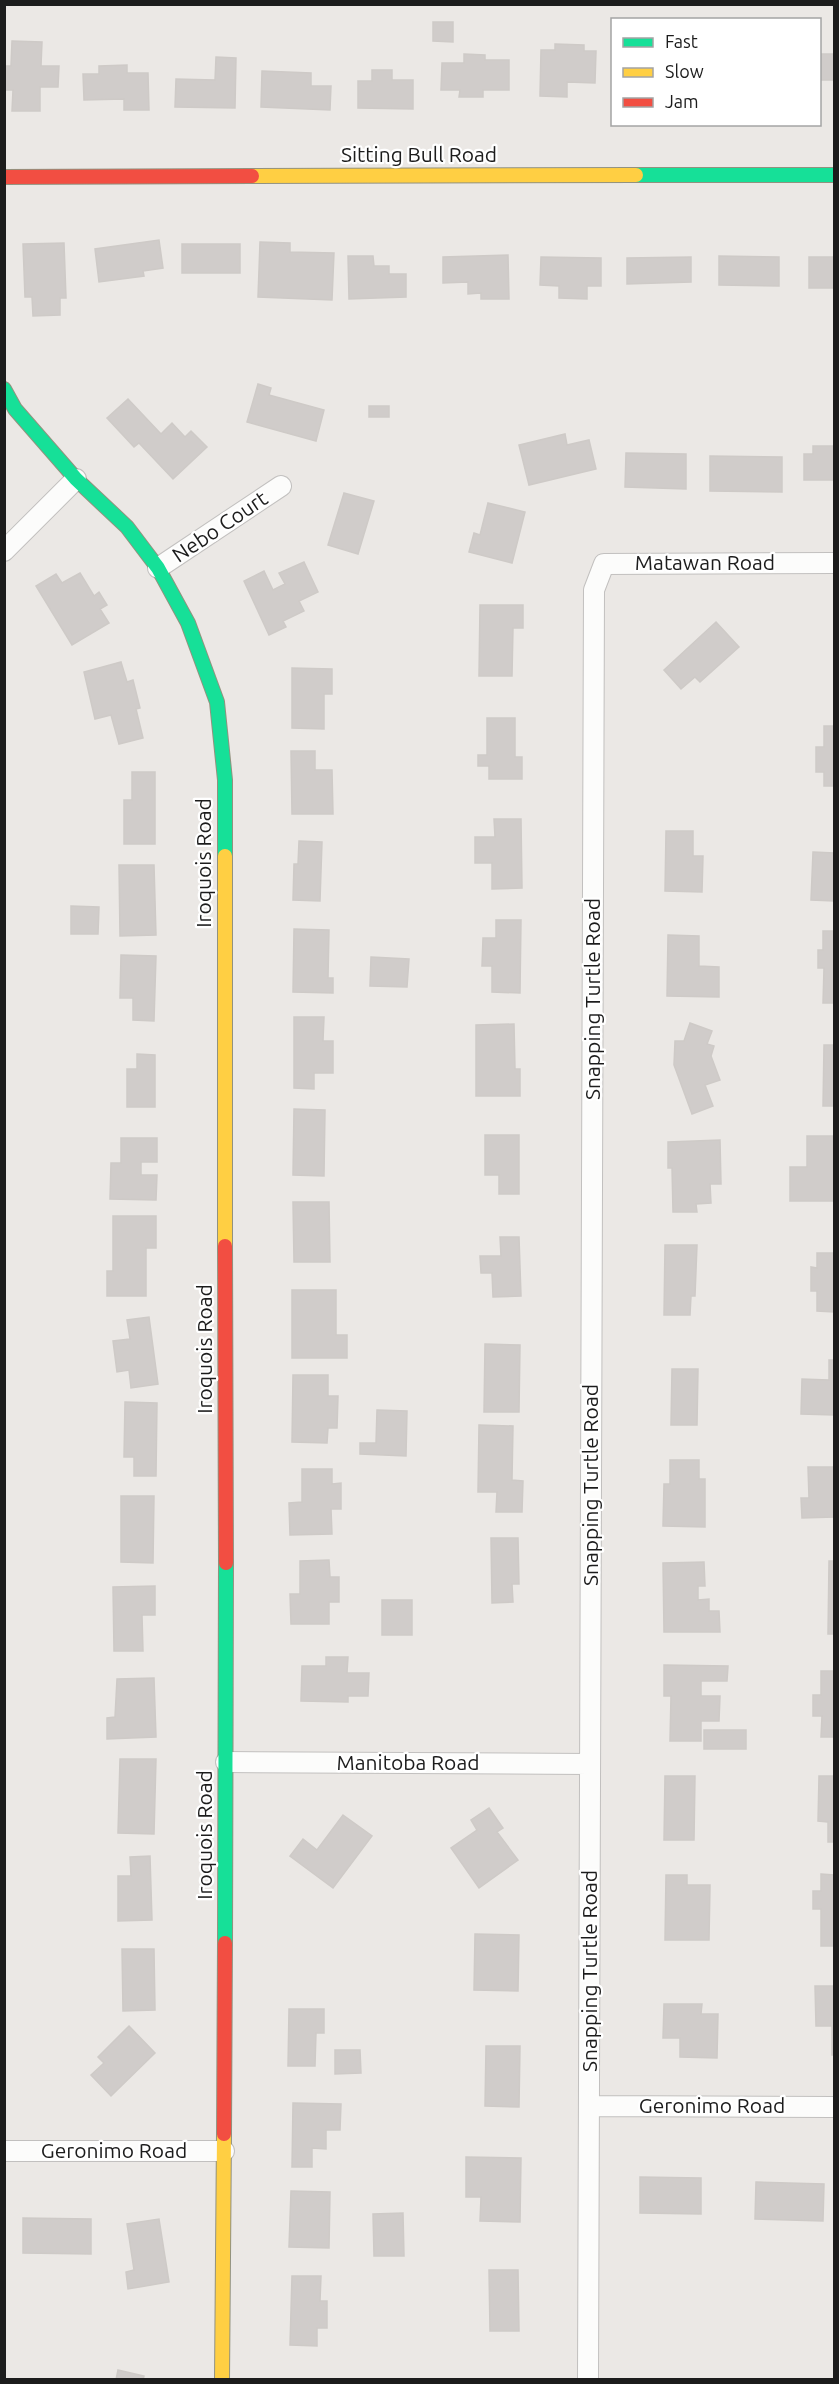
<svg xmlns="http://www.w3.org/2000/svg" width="839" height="2384" viewBox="0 0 839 2384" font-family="Ubuntu,sans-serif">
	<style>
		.building { fill: #d0ccca; stroke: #cecac7; stroke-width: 1.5 }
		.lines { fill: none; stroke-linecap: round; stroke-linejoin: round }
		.street-casing { stroke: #c2c0bf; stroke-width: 22 }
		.fast-casing { stroke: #92927f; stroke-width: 16 }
		.slow-casing { stroke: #92927f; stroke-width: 16 }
		.jam-casing { stroke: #92927f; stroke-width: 16 }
		.street { stroke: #fcfcfb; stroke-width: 20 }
		.fast { stroke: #16e098; stroke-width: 14 }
		.slow { stroke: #ffcf43; stroke-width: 14 }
		.jam { stroke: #f24e42; stroke-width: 14 }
		.labels { text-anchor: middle; stroke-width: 4.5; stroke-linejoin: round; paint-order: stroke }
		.street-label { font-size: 21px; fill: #1c1c1c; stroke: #fff }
	</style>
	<rect width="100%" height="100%" fill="#ebe8e5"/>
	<path class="building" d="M433 22H453V42L433 41Z
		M12 41 42 42 41 66H59L58 87H40V111H12L13 90H4L5 66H11Z
		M555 44 584 45V51H596L595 83 567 82V97L540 96 541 50H555Z
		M464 54 485 55V60H509V90H483V97H459L460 90H441L442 63H464Z
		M820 54H834V80H820Z
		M216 57 236 58 235 108 175 107 176 79 215 80Z
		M127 65V73H148L149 110H124V99L84 100 83 74H99V66Z
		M372 70H392V80H413V109L358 108V81H372Z
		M262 71 311 73V86H331L330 110 261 107Z
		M159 240 163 268 143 271 144 276 99 282 95 249Z
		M260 242 290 243V252L334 253 332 300 258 297Z
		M64 243 66 298H60V315L33 316 32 297H25L23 244Z
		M182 244H240V273H182Z
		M508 255 509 299H481V293L468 294V282L443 283V257Z
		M348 256H373L374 266H389V274H406V297L349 299Z
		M719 256 779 257V286L719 285Z
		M541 257 601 258V286H587V299L559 298V286L540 285Z
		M691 257V282L627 284V258Z
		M809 257H834V288H809Z
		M258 384 271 388 269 395 324 410 316 441 247 422Z
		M128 399 161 434 172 423 185 437 191 431 207 447 173 479 139 443 134 447 107 418Z
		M369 406H389V417H369Z
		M565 434 567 445 589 440 596 469 529 485 519 445Z
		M813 446H834V480H804V454H813Z
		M626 453 686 454V489L625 487Z
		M710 456 782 457V492L710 491Z
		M344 493 374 501 358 554 328 545Z
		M488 503 525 512 512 563 469 552 474 533 480 535Z
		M304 562 318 592 299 601 304 611 283 621 286 627 269 635 244 581 264 571 273 590 285 584 279 573Z
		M80 573 94 596 99 592 107 605 100 609 109 623 72 645 36 586 56 574 62 583Z
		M480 605H523V628H513L512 676H479Z
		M716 622 739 647 700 682 695 677 681 689 664 670Z
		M121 662 127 682 133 680 140 708 136 709 143 738 119 744 111 715 95 719 84 672Z
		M292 668 332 669V694H324V729L292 728Z
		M487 718H515V757H522V779H489V766H478V755H487Z
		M824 726H834V786H824V772H816V747H824Z
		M291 751H315V770H332L333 814H292Z
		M132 772H155V844H124V800H132Z
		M494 819H521L522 888 492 889V863H475V837H495Z
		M666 831H693V856H703L702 892 665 891Z
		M299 841 322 842 320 901 293 900 294 864H298Z
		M813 852 834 853V901L811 900Z
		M119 865H154L156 935 120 936Z
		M71 906 99 907 98 934H71Z
		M496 920H521L520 993 492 992V966H482L483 938H496Z
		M294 929 329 930 328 978H333V993L293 992Z
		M823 931H834V1003H823L824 968H818V950H823Z
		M668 935 699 936V966L719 967V997L667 996Z
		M121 955 156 956 154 1021 133 1020V998H120Z
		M371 957 409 959 407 987 370 986Z
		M294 1017H324L323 1041H333V1073H314V1089L294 1088Z
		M690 1023 712 1031 707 1044 714 1046 711 1056 720 1080 705 1085 713 1106 692 1114 674 1065 675 1041H684Z
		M514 1024 515 1069H520V1096H476V1025Z
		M824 1045H834V1106H823Z
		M137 1054 155 1055V1107H127V1069H137Z
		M294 1109 325 1110 324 1176 293 1175Z
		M485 1135H519V1194H499V1175H485Z
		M807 1136H833L834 1201H790V1167H807Z
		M121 1138H157V1162H141V1175H157L156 1200 110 1199 111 1163H121Z
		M720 1140 721 1184H710L711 1203 696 1204 697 1212H673L672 1168H668V1142Z
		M293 1202H329L330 1262H294Z
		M113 1216H156V1248H146V1296H107V1271H113Z
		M500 1237H519L521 1296 493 1297 492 1273H481L480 1256H501Z
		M665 1245H697L695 1296H691L690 1315H664Z
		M817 1253H834V1312L817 1311V1291H811V1267L817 1268Z
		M292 1290H336V1335H347V1358H292Z
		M149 1317 158 1384 131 1388 129 1370 117 1372 113 1341 130 1339 127 1320Z
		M485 1344 520 1345 519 1412H484Z
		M829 1360H834V1415L801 1414 802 1379 829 1380Z
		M672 1369H698L697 1425H671Z
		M293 1375H328V1396H338L337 1428H328L327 1443 292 1442Z
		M125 1402 157 1403 156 1476H134V1457H124Z
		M377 1410 407 1411 406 1456 360 1454V1443H376Z
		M479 1425 513 1426 512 1480 523 1481 522 1512H496L497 1492H478Z
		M670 1460H699V1479H705V1527L663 1526 664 1484H670Z
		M808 1467H834V1517L802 1518 801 1498H809Z
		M302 1469H332V1484L341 1483V1509H331L332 1534 290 1535 289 1503 302 1502Z
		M121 1496H154L153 1563 121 1562Z
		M491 1538H518L519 1584H512L513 1602 492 1603Z
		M329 1560 330 1577H339V1602H329V1624H291L290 1594H300V1561Z
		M829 1561H834V1634H828Z
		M704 1562 705 1586H698V1600L709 1599V1611H719L720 1632H664L663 1563Z
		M155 1586V1615H142L143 1651H114L113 1587Z
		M382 1600H412V1635H382Z
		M326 1657H348L347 1673H369L368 1696H348V1702L301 1701 302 1666H326Z
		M664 1665 728 1666 727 1681H701V1696H720L719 1721H701V1741H670L671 1696H664Z
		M821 1671H834V1737H821L822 1716H813V1695H821Z
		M154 1678 156 1737 107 1739V1718L115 1717 117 1679Z
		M704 1730H746V1749H704Z
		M120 1759H156L154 1834 118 1833Z
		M665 1776H695L694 1840H664Z
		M819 1776H834V1842H828V1822L818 1821Z
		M489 1808 503 1828 497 1832 518 1860 479 1888 451 1848 477 1830 471 1820Z
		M343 1815 372 1836 333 1888 290 1856 303 1839 317 1850Z
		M150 1856 152 1920 118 1921V1876H131L130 1857Z
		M821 1874 834 1875V1946H821V1909H813V1891H821Z
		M666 1875H687V1885H710L709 1940H665Z
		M475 1934 519 1935 518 1991 474 1990Z
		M122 1949H154L155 2010 123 2011Z
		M815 1986H834V2055H832V2026H816Z
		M664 2004H702L701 2014H718L717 2058 680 2057V2038H663Z
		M289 2009H324V2033H316L315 2066H288Z
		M129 2026 155 2053 111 2096 91 2075 104 2063 98 2057Z
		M486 2046H520L519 2107 485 2106Z
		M335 2050H360L361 2073 335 2074Z
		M293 2103 341 2104 340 2130H326V2149L312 2148V2167H292Z
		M466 2157 521 2158 520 2222 480 2221 481 2197H466Z
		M640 2177 701 2178V2214L640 2213Z
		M756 2182 824 2184 823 2221 755 2219Z
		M291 2191 330 2192 329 2248 289 2247Z
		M403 2213 404 2256H374L373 2214Z
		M23 2218 91 2219V2254L23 2253Z
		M159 2219 169 2282 128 2289 126 2272 134 2270 127 2224Z
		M489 2270H518L519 2331H490Z
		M292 2276H321L320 2301H327V2328H317V2346L290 2345Z
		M118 2370 144 2376 143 2380H116Z"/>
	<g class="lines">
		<defs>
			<path id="street" d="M4 551 76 479
				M158 568 281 486
				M226 1762 590 1764
				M590 2106 834 2107
				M4 2151H224
				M588 2380 594 590 604 564 834 563"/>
			<path id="fast" d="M636 175H834
				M4 389 15 409 76 479 127 527 158 568 188 623 217 702 225 780V856
				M225 1943 226 1563"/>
			<path id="slow" d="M252 176 636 175
				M225 856V1246
				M222 2380 224 2134"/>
			<path id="jam" d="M4 177 252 176
				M225 1246 226 1563
				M224 2134 225 1943"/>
		</defs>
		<use href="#street" class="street-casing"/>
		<use href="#fast" class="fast-casing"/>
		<use href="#slow" class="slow-casing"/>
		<use href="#jam" class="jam-casing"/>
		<use href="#street" class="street"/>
		<use href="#fast" class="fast"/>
		<use href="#slow" class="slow"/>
		<use href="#jam" class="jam"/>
	</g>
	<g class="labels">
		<g class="street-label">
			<text x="419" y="162">Sitting Bull Road</text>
			<text transform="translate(220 527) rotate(-34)" y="7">Nebo Court</text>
			<text x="705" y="570">Matawan Road</text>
			<text transform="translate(204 863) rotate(-90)" y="7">Iroquois Road</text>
			<text transform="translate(593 999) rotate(-90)" y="7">Snapping Turtle Road</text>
			<text transform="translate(205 1349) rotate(-90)" y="7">Iroquois Road</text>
			<text transform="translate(591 1485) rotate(-90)" y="7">Snapping Turtle Road</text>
			<text x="408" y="1770">Manitoba Road</text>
			<text transform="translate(205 1835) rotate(-90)" y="7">Iroquois Road</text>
			<text transform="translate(590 1971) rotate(-90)" y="7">Snapping Turtle Road</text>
			<text x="712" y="2113">Geronimo Road</text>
			<text x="114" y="2158">Geronimo Road</text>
		</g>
	</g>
	<rect width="839" height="2384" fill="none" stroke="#1c1c1c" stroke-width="12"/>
	<rect x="611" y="18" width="210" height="108" fill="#ffffff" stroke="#a4a4a4" stroke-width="1.5"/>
	<rect x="623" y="38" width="30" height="9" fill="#16e098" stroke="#a4a4a4" stroke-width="1.5"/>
	<text x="665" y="48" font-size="18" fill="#1c1c1c">Fast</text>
	<rect x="623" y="68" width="30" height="9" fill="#ffcf43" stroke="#a4a4a4" stroke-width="1.5"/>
	<text x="665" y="78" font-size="18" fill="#1c1c1c">Slow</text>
	<rect x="623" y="98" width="30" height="9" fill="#f24e42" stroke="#a4a4a4" stroke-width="1.5"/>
	<text x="665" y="108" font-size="18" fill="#1c1c1c">Jam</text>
</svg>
